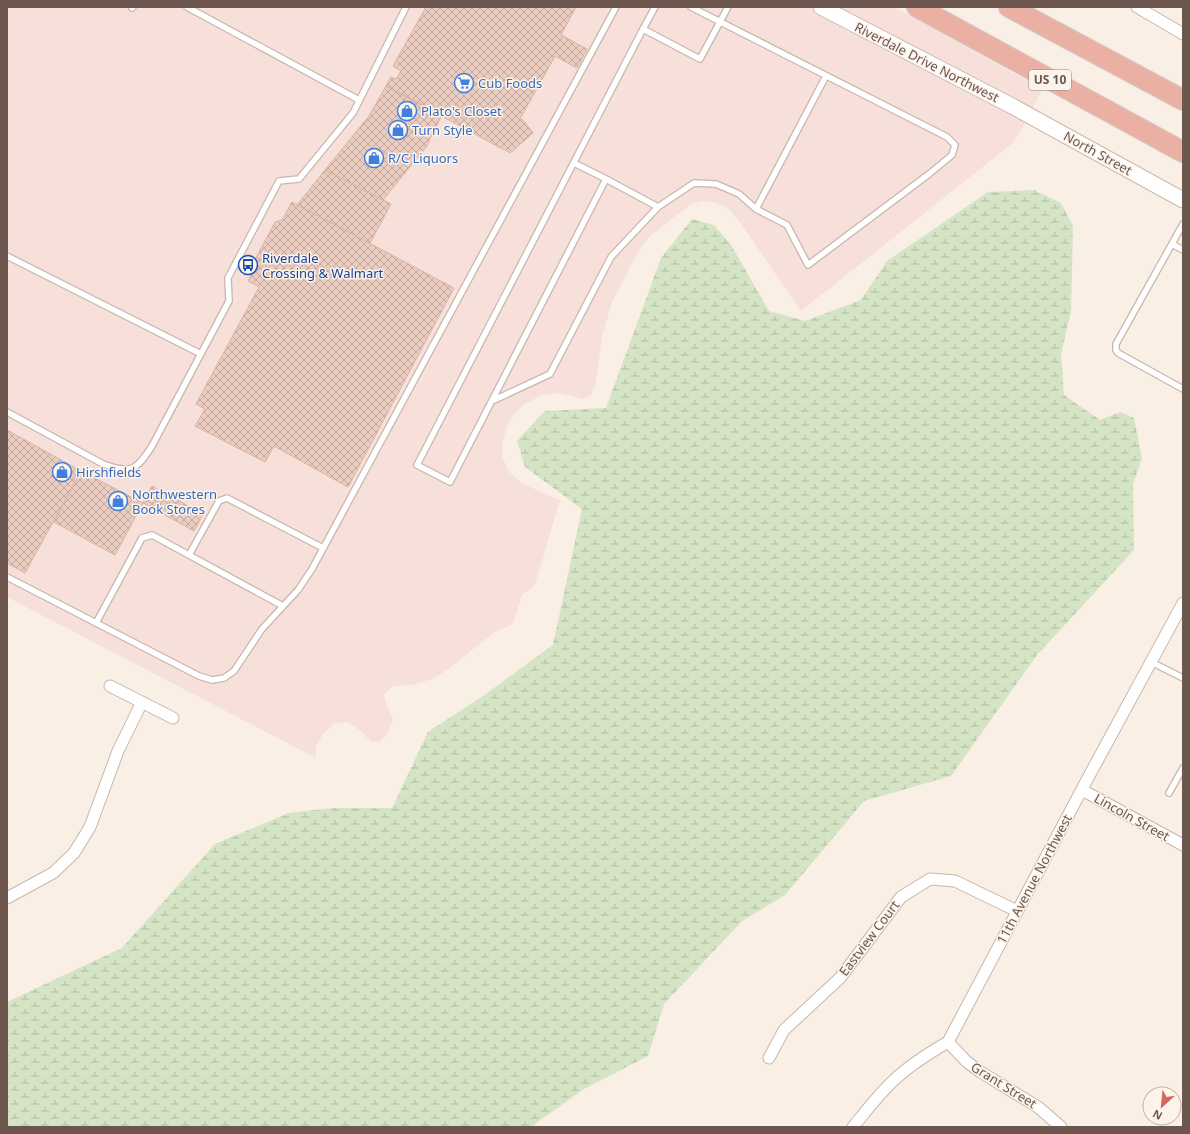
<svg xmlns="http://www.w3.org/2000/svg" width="1190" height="1134" viewBox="0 0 1190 1134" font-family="'Noto Sans',sans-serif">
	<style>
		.commercial { fill: #f7e0d9 }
		.wetland { fill: url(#wetland-marsh) }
		.building { fill: url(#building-cross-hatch); stroke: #dab3a3 }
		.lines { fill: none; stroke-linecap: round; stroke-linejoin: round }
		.lane-casing { stroke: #c8b6ac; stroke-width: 8 }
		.street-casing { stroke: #c8b6ac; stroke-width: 13 }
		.secondary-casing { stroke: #cdb8ad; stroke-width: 17 }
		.highway-casing { stroke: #d3ccca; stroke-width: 22 }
		.lane { stroke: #fff; stroke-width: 5.5 }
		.street { stroke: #fff; stroke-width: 11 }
		.secondary { stroke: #fff; stroke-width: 15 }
		.highway { stroke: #eab0a3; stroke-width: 20 }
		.labels { text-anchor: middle; stroke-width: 3; stroke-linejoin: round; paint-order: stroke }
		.shield { fill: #fcf3ea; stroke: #98857c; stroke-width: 1 }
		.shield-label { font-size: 12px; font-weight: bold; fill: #6d564d }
		.street-label { font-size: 13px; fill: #6d564d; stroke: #fcf3ea }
		.shop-label { font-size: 13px; fill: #366cbe; stroke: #fcf3ea; text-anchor: start }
		.transit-label { font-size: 13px; fill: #164399; stroke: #fcf3ea; text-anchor: start }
	</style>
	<defs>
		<pattern id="wetland-marsh" width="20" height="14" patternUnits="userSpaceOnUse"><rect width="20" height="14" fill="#d4e4c5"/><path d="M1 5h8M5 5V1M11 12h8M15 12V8" fill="none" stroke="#b0bca2"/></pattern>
		<pattern id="building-cross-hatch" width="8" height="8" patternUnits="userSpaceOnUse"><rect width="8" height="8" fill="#eacdc0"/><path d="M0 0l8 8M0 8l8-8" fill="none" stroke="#c2a99e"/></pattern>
	</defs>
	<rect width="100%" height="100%" fill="#f9efe4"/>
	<path class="commercial" d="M7 7H894L1042 89 1029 116 1013 143 801 311 739 221 729 209 717 203 704 201 691 204 648 238 639 250 612 302 602 336 596 382 591 395 584 399 557 393 540 396 523 405 510 419 503 439 502 456 509 472 523 484 560 500 535 585 522 595 513 623 508 627 496 631 451 667 433 679 411 685 392 686 384 695 387 707 393 718 388 733 379 742H371L361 731 348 722 333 724 323 734 316 747V758L7 597Z"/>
	<path class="wetland" d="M1034 190 1061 203 1073 226 1071 311 1061 354 1064 395 1100 420 1120 412 1134 418 1142 459 1133 484 1134 550 1037 655 951 776 864 801 785 895 742 921 664 1004 648 1056 584 1089 531 1127H7V1002L122 948 215 844 289 813 332 808H392L428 732 483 696 553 645 582 509 525 467 517 441 545 411 606 408 661 258 692 219 714 225 731 245 769 311 805 321 861 300 887 261 988 192Z"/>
	<path class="building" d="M426 7H576L561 35 587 49 577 68 555 56 520 119 523 120 533 133 510 153 386 86 391 77 396 79 401 71 393 66Z
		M386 86 442 115 426 147 383 200 325 170 369 116Z
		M325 170 391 204 370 243 297 205Z
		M292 202 454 288 348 487 274 446 265 462 195 426 205 409 196 404 259 287 248 281 257 264 256 258 275 222 282 220Z
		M7 430 81 471 25 573 7 563Z
		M81 471 143 503 115 555 54 522Z
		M152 486 203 514 194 531 143 503Z"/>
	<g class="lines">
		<defs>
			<path id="lane" d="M187 7 359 100
				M655 7 643 29 700 59 728 7
				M132 8 133 7
				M574 163 606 179 450 482 417 465 643 29
				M658 207 694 183 716 184 739 194 756 209 787 225 808 265 929 174 952 155 955 145 947 137 691 7
				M756 209 826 76
				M1183 224 1116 344V350L1118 353 1183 389
				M1172 244 1183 250
				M7 256 201 354
				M492 401 550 374 611 257 658 207 606 179
				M7 412 103 464C131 474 136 471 152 446L229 301 228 278 279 181 299 179 353 113 406 7
				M189 555 219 501 227 498 323 548
				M7 577 199 676 212 680 224 678 234 671 262 629 298 590 312 569 616 7
				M96 623 142 538 152 535 283 606
				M1151 662 1183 678
				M1169 793 1183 768"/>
			<path id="street" d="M1137 7 1183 34
				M110 686 173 718
				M1082 790 1183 845
				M7 898 53 873 74 853 90 827 118 751 142 702
				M948 1042 966 1061 979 1071 1038 1107 1061 1127
				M769 1058 784 1030 840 978 901 897 930 879 955 881 1017 911
				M853 1127C866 1111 879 1094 894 1080 910 1065 929 1053 948 1042L1089 776 1183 603"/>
			<path id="secondary" d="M821 7 1012 106 1183 200"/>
			<path id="highway" d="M917 7 1183 152
				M1009 7 1183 100"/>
		</defs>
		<use href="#lane" class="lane-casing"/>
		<use href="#street" class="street-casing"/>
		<use href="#secondary" class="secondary-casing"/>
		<use href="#highway" class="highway-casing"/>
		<use href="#lane" class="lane"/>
		<use href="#street" class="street"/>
		<use href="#secondary" class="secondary"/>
		<use href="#highway" class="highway"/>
	</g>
	<defs>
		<symbol id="supermarket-ring" viewBox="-11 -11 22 22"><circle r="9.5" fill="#fcf3ea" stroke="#3f7fe0" stroke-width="1.5"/><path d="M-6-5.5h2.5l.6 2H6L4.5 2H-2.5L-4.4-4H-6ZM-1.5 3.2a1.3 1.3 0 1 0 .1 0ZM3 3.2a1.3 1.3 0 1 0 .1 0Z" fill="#3f7fe0"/></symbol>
		<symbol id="shop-ring" viewBox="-11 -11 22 22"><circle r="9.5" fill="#fcf3ea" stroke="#3f7fe0" stroke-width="1.5"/><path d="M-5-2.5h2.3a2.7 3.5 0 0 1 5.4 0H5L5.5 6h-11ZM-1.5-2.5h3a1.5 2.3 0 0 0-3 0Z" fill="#3f7fe0"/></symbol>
		<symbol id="bus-ring" viewBox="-11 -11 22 22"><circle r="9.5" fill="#fcf3ea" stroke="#1a4fb4" stroke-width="1.5"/><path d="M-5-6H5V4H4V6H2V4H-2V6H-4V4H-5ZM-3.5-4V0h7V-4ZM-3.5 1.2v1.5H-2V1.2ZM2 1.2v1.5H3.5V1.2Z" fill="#1a4fb4"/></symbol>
	</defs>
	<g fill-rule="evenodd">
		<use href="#supermarket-ring" x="453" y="72" width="22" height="22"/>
		<use href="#shop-ring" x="396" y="100" width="22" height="22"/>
		<use href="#shop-ring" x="387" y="119" width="22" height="22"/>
		<use href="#shop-ring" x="363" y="147" width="22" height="22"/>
		<use href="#bus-ring" x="237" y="254" width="22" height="22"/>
		<use href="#shop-ring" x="51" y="461" width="22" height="22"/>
		<use href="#shop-ring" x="107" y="490" width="22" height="22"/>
	</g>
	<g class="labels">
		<rect class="shield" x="1029" y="70" width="42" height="20" rx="3"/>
		<g class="shield-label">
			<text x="1050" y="84">US 10</text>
		</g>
		<g class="street-label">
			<text transform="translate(927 62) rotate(27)" y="5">Riverdale Drive Northwest</text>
			<text transform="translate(1098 153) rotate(29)" y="5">North Street</text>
			<text transform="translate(1132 817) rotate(29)" y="5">Lincoln Street</text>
			<text transform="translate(1034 879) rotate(-62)" y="5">11th Avenue Northwest</text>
			<text transform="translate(869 938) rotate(-53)" y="5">Eastview Court</text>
			<text transform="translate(1004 1085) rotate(32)" y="5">Grant Street</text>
		</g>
		<g class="shop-label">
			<text x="478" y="88">Cub Foods</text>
			<text x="421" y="116">Plato's Closet</text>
			<text x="412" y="135">Turn Style</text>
			<text x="388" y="163">R/C Liquors</text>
			<text x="76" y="477">Hirshfields</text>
			<text x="132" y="499">Northwestern<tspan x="132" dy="15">Book Stores</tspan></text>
		</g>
		<g class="transit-label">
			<text x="262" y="263">Riverdale<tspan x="262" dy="15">Crossing &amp; Walmart</tspan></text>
		</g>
	</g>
	<rect width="1190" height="1134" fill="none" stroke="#6d564d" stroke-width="16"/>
	<g transform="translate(1162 1106) rotate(207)"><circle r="19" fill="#fcf3ea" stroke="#c3b4ab"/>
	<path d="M0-3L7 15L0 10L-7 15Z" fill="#d26a5a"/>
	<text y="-6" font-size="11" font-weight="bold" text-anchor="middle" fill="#6d564d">N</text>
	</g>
</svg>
